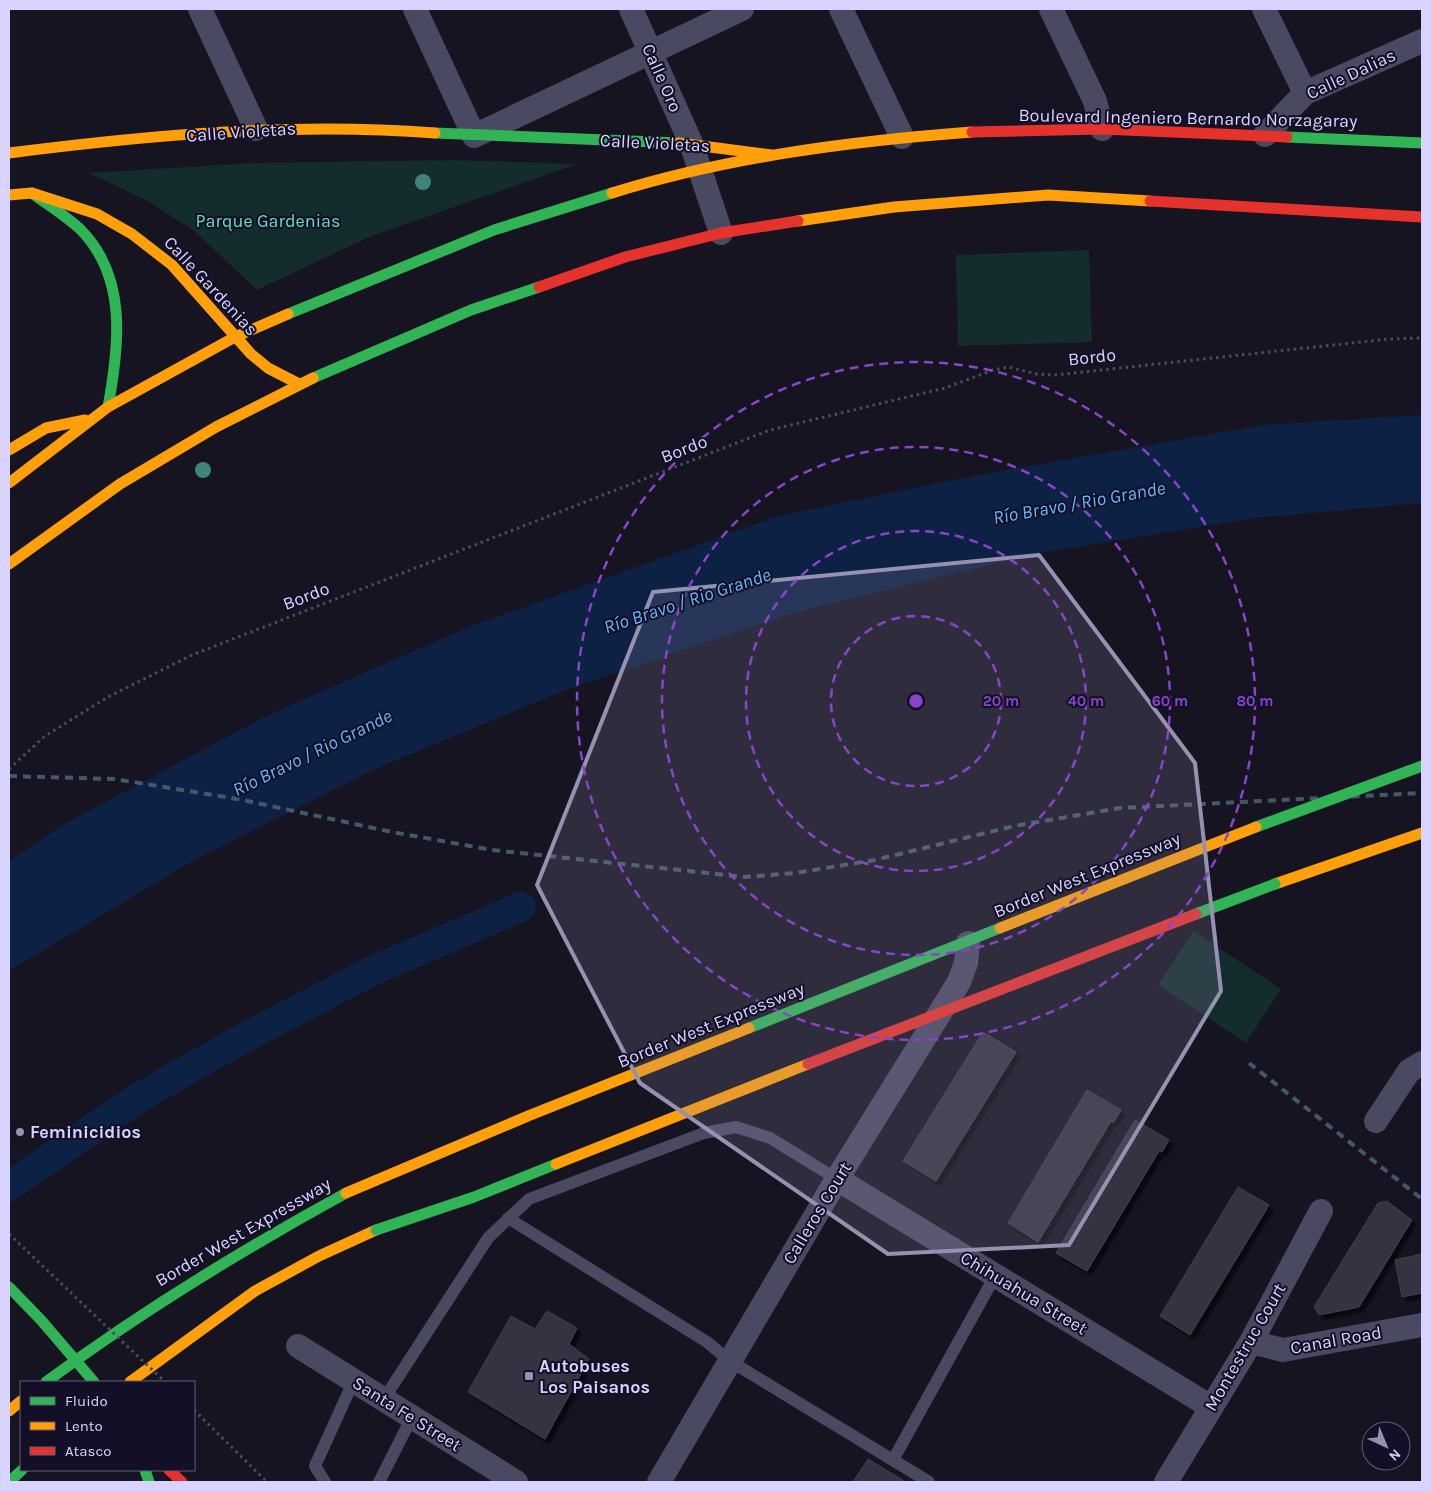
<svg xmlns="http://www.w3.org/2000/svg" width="1431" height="1491" viewBox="0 0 1431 1491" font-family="Karla,sans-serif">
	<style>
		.green { fill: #132c2d }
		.water { fill: #0d2144 }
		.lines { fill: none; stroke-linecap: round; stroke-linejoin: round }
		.canal { stroke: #0d2144; stroke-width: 30 }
		.building { fill: #343243; stroke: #433f54; filter: url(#shadow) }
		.path { stroke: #44505f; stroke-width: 3; stroke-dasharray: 2.5 4; stroke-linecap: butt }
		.lane { stroke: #4a4962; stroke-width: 12 }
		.street { stroke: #4a4962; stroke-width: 24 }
		.fast { stroke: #30b455; stroke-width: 11 }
		.slow { stroke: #ff9f0a; stroke-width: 11 }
		.jam { stroke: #e5322d; stroke-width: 11 }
		.rail { stroke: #43596b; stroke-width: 4; stroke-dasharray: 8 6; stroke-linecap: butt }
		.path-bridge { stroke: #44505f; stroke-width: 3; stroke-dasharray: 2.5 4; stroke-linecap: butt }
		.fast-bridge { stroke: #30b455; stroke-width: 11 }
		.slow-bridge { stroke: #ff9f0a; stroke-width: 11 }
		.jam-bridge { stroke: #e5322d; stroke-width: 11 }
		.tree { fill: #3e8478 }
		.marked { fill: #9591b1; fill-opacity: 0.2; stroke: #9591b1; stroke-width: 4; stroke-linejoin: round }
		.ring { fill: none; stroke: #8945c9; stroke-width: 2.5; stroke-dasharray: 9 6 }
		.poi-dot { fill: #9591b1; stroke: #130f26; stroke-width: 2 }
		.labels { text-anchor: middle; stroke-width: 4; stroke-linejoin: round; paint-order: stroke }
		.street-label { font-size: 18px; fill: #d9d4ff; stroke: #130f26 }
		.park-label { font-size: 18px; fill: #5fe0c0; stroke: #130f26 }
		.poi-label { font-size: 18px; font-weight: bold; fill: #d9d4ff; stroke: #130f26; text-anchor: start }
		.water-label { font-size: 19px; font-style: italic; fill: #62b6ff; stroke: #130f26 }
		.centre { fill: #8945c9; stroke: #130f26; stroke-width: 2.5 }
		.ring-label { font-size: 15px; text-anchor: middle; font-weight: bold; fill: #8945c9; stroke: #130f26; stroke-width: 4; stroke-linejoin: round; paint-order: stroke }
	</style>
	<defs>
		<filter id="shadow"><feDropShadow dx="4.5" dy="4.5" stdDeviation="1" flood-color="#0009"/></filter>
	</defs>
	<rect width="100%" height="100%" fill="#161421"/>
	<path class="green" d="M453 160 577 164 369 237 257 290 193 230 148 201 89 173 253 163Z
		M1089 250 1092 342 958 346 956 255Z
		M1193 931 1281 989 1246 1043 1158 985Z"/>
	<path class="water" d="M1422 415V503L1255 518 1034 554 792 613 568 689 375 769 196 859 9 971V861L61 826 262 718 466 628 779 516 962 478 1263 425Z"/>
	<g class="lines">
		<path class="canal" d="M9 1186 138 1098 240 1040 374 970 521 907"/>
	</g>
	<path class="building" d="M983 1032 1016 1052 936 1181 903 1161Z
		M1087 1090 1121 1110 1113 1123 1111 1121 1038 1242 1008 1223Z
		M1135 1120 1169 1140 1162 1152 1159 1151 1087 1271 1056 1253Z
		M1238 1187 1269 1205 1190 1335 1160 1316Z
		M1387 1201 1412 1220 1359 1307 1319 1315 1314 1307 1378 1203Z
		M1422 1254V1293L1402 1297 1395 1260Z
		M547 1311 577 1328 569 1344 589 1359 545 1439 468 1392 511 1316 535 1329Z
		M868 1459 906 1482H853Z"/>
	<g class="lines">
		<path class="path" d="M9 769 45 736 108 697 192 655 770 430 945 388 993 370 1008 367 1037 374 1055 375 1389 339 1422 338
			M194 1410 267 1482"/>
		<path class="lane" d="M508 1218 707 1342 730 1361 929 1482
			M384 1399 488 1238 529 1199 704 1133 736 1127 770 1138 837 1179
			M893 1460 995 1276
			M325 1482 315 1466 354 1380
			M379 1482 412 1417"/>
		<path class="street" d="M200 9 256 129
			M415 9 474 136 742 9
			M631 9 691 143 721 233
			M841 9 902 137
			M1051 9 1095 101 1102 129
			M1264 9 1305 93
			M1265 135 1305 93 1422 41
			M1376 1121 1409 1071 1422 1063
			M837 1179 1211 1407
			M1251 1342 1283 1350 1422 1325
			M298 1346 516 1482
			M659 1482 837 1179 959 982 966 963 968 943
			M1166 1482 1251 1342 1321 1211"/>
		<path class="fast" d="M435 133 679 143
			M1287 137 1422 143
			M32 193C48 205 66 216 81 230 128 278 119 347 108 407
			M288 314 494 230 612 193
			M313 378 471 310 539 287
			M46 1382C142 1311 242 1250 346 1193
			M145 1470 149 1482
			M9 1482 22 1470"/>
		<path class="slow" d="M679 143 772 155
			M9 153C150 135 292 122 435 133
			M612 193C727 157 852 141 972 132
			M9 195 32 193 97 214 132 234 172 265 251 354 268 368 299 384
			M798 221 894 207 1048 195 1150 201
			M9 450 46 428 85 420
			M9 483 108 407 235 337 288 314
			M9 564 120 484 216 427 313 378
			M1275 884 1422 833
			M130 1382 255 1291 319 1256 376 1230
			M9 1411 21 1401"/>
		<path class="jam" d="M972 132 1102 129 1287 137
			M1150 201 1422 217
			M539 287 625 257 721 233 798 221
			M169 1470 182 1482"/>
		<path class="rail" d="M9 776 114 779 238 799 392 832 492 850 745 877 795 873 875 860 1014 826 1120 808 1422 793
			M1249 1063 1422 1199"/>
		<path class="path-bridge" d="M9 1234 165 1382"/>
		<path class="fast-bridge" d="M1256 827 1422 766
			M1196 914 1275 884
			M749 1028 1000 928
			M376 1230 474 1197 556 1164
			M9 1287 41 1320 94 1382"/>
		<path class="slow-bridge" d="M1000 928 1256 827
			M556 1164 808 1064
			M346 1193 528 1116 749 1028"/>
		<path class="jam-bridge" d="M808 1064 1196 914"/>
	</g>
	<g class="tree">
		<circle cx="423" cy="182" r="8"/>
		<circle cx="203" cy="470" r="8"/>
	</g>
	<path class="marked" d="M1039 555 1195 763 1221 991 1069 1245 888 1254 640 1083 537 885 653 592Z"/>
	<g class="ring">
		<circle cx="916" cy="701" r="85"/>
		<circle cx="916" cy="701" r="170"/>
		<circle cx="916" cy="701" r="254"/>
		<circle cx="916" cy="701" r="339"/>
	</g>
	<g class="poi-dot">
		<circle cx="20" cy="1132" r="5"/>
		<rect x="524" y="1371" width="10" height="10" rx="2.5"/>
	</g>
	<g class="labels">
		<g class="street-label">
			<text transform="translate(1351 74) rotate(-25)" y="6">Calle Dalias</text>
			<text transform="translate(662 78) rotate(66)" y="6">Calle Oro</text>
			<text transform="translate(1188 118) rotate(1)" y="6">Boulevard Ingeniero Bernardo Norzagaray</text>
			<text transform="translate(241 132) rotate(-4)" y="6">Calle Violetas</text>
			<text transform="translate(655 143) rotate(3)" y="6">Calle Violetas</text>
			<text transform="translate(211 286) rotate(47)" y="6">Calle Gardenias</text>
			<text transform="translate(1092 357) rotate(-6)" y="6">Bordo</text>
			<text transform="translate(684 449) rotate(-21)" y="6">Bordo</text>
			<text transform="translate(306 596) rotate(-21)" y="6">Bordo</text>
			<text transform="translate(1087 875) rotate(-22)" y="6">Border West Expressway</text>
			<text transform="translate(711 1025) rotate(-22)" y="6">Border West Expressway</text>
			<text transform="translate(817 1213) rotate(-59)" y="6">Calleros Court</text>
			<text transform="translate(243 1232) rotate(-30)" y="6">Border West Expressway</text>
			<text transform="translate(1024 1293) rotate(31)" y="6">Chihuahua Street</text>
			<text transform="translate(1336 1340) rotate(-10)" y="6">Canal Road</text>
			<text transform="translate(1245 1347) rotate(-60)" y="6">Montestruc Court</text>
			<text transform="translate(407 1414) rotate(32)" y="6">Santa Fe Street</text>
		</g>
		<g class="park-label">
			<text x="268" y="227">Parque Gardenias</text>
		</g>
		<g class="poi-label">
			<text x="30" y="1138">Feminicidios</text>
			<text x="539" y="1372">Autobuses<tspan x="539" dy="21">Los Paisanos</tspan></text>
		</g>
		<g class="water-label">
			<text transform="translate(1079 502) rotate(-10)" y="7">Río Bravo / Rio Grande</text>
			<text transform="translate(687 600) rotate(-18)" y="7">Río Bravo / Rio Grande</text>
			<text transform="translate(312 752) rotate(-26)" y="7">Río Bravo / Rio Grande</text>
		</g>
	</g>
	<circle cx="916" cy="701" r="8" class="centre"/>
	<g class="ring-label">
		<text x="1001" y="706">20 m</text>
		<text x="1086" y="706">40 m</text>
		<text x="1170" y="706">60 m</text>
		<text x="1255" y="706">80 m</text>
	</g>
	<rect width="1431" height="1491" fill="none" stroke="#d9d4ff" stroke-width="20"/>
	<rect x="20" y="1381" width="175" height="90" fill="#130f26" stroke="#625e7d"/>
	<rect x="30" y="1397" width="25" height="8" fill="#30b455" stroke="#625e7d"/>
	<text x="65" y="1406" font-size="15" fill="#d9d4ff">Fluido</text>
	<rect x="30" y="1422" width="25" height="8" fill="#ff9f0a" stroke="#625e7d"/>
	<text x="65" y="1431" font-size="15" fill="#d9d4ff">Lento</text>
	<rect x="30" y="1447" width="25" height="8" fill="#e5322d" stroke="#625e7d"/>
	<text x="65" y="1456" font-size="15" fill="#d9d4ff">Atasco</text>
	<g transform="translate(1386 1446) rotate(136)"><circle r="24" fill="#130f26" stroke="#625e7d"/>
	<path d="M0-4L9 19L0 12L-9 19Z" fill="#9591b1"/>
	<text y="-8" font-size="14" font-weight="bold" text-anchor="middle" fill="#d9d4ff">N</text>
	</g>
</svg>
